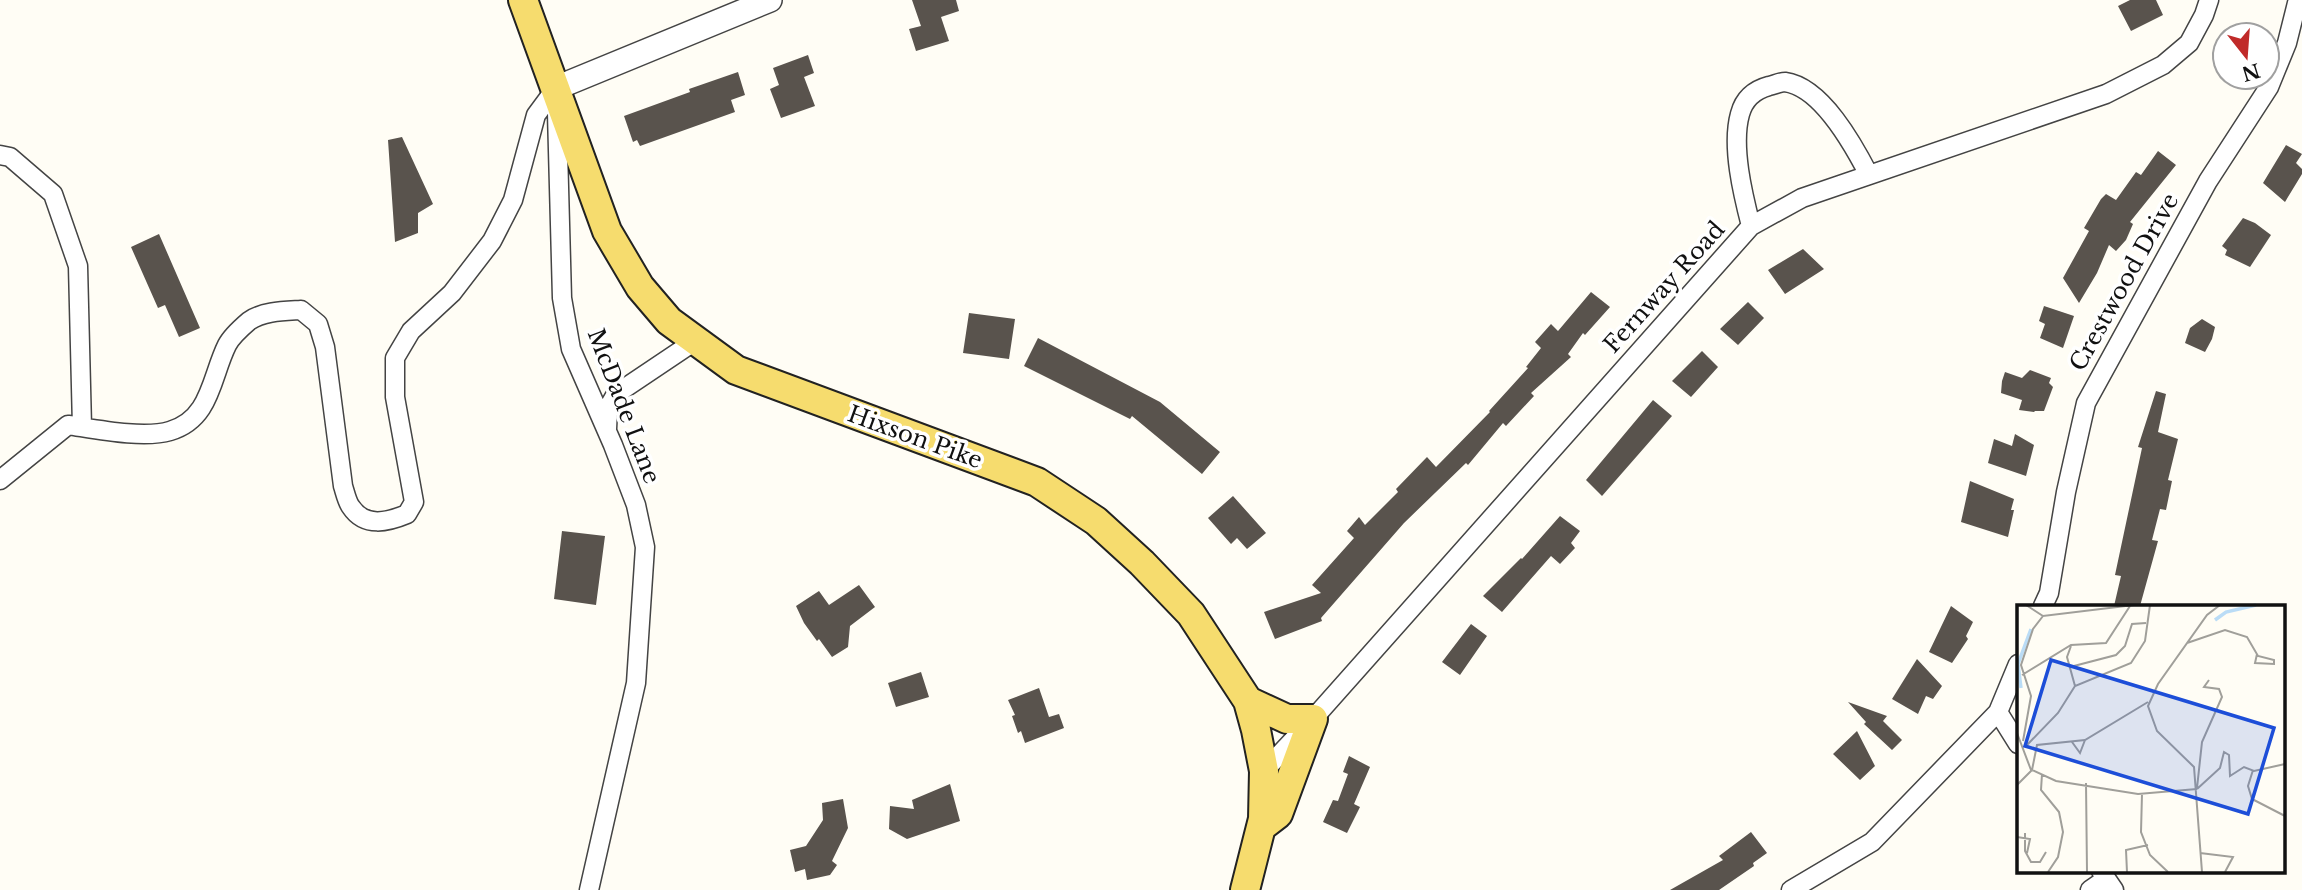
<svg xmlns="http://www.w3.org/2000/svg" width="2302" height="890" viewBox="0 0 2302 890" font-family="'Libre Baskerville',serif">
	<style>
		.building { fill: #59534d }
		.lines { fill: none; stroke-linecap: round; stroke-linejoin: round }
		.minor-casing { stroke: #444; stroke-width: 21 }
		.tertiary-casing { stroke: #444; stroke-width: 26 }
		.primary-casing { stroke: #222; stroke-width: 32 }
		.minor { stroke: #fff; stroke-width: 18 }
		.tertiary { stroke: #fff; stroke-width: 23 }
		.primary { stroke: #f6dc6e; stroke-width: 28 }
		.labels { text-anchor: middle; stroke-width: 7; stroke-linejoin: round; paint-order: stroke }
		.street-label { font-size: 23px; fill: #111; stroke: #fff }
		.inset-river { fill: none; stroke: #badcf6; stroke-width: 3.5 }
		.inset-road { fill: none; stroke: #a09f9a; stroke-width: 2 }
		.view { fill: #1d4ed8; fill-opacity: 0.15; stroke: #1d4ed8; stroke-width: 3.5 }
		.inset-edge { fill: none; stroke: #111; stroke-width: 3.5 }
	</style>
	<rect width="100%" height="100%" fill="#fffdf5"/>
	<path class="building" d="M912 0H956L959 11 941 17 949 41 916 51 909 29 921 26Z
		M2130 0H2156L2163 15 2131 31 2118 6Z
		M808 55 814 73 804 77 815 106 781 118 770 89 779 85 773 68Z
		M738 72 745 95 731 100 735 112 640 146 637 140 633 142 624 116 690 92 689 89Z
		M402 137 433 204 418 213V233L395 242 388 140Z
		M2286 145 2302 154 2296 163 2302 169V174L2285 202 2263 183Z
		M2158 151 2176 165 2130 222 2133 224 2126 240 2116 251 2109 245 2097 273 2079 303 2063 278 2089 231 2084 228 2101 199 2106 194 2116 200 2136 172 2141 175Z
		M2243 218 2255 223 2271 235 2250 267 2225 255 2227 250 2222 246Z
		M159 234 200 328 179 337 165 305 158 308 131 247Z
		M1803 249 1824 269 1785 294 1768 270Z
		M1591 292 1610 307 1585 335 1583 333 1568 354 1571 357 1531 393 1534 396 1506 426 1503 423 1468 465 1466 463 1404 523 1321 618 1322 621 1275 639 1264 612 1321 593 1312 585 1354 538 1347 531 1359 517 1365 525 1398 492 1396 489 1427 457 1436 467 1490 412 1489 411 1528 368 1526 367 1541 348 1535 342 1551 324 1558 331Z
		M1748 302 1764 318 1738 345 1720 329Z
		M2044 306 2074 316 2063 348 2040 338 2045 324 2039 321Z
		M969 313 1015 319 1009 359 963 353Z
		M2202 319 2215 327 2212 339 2205 352 2185 343 2190 328Z
		M1038 338 1160 402 1220 452 1202 474 1132 416 1130 419 1024 366Z
		M1702 351 1718 367 1691 397 1672 381Z
		M2030 370 2051 378 2049 383 2053 387 2044 411H2035L2034 412 2019 410 2022 400 2001 393 2002 381 2005 372 2022 378Z
		M2156 391 2166 394 2158 432 2178 439 2168 480 2172 481 2166 510 2160 509 2152 540 2158 541 2140 606H2114L2121 576 2115 575 2142 448 2138 447Z
		M1653 400 1672 416 1602 496 1586 480Z
		M2015 434 2034 445 2026 476 1988 463 1994 439 2012 446Z
		M1970 481 2014 499 2011 510H2014L2008 537 1961 522Z
		M1233 496 1266 533 1247 549 1237 538 1231 544 1208 518Z
		M1560 516 1580 531 1571 543 1575 548 1560 564 1551 556 1502 612 1483 596 1521 558 1522 559Z
		M562 531 605 536 596 605 554 599Z
		M859 585 875 607 850 626 848 647 832 657 819 639 817 641 804 623 796 606 819 591 829 605Z
		M1951 606 1973 622 1966 636 1968 639 1952 663 1929 652Z
		M1471 624 1487 636 1460 675 1442 662Z
		M1917 659 1942 686 1933 699 1926 696 1918 714 1892 699Z
		M921 672 929 697 896 707 888 683Z
		M1039 688 1049 717 1059 714 1064 728 1025 743 1021 731 1018 733 1012 716 1015 715 1008 700Z
		M1848 702 1887 716 1883 721 1902 740 1892 750 1864 724 1866 722Z
		M1857 731 1875 766 1860 780 1833 754Z
		M1349 756 1370 767 1354 804 1360 807 1347 833 1323 822 1333 800 1338 801 1348 774 1343 772Z
		M950 784 960 821 907 839 889 829 890 806 914 809 912 800Z
		M843 799 848 828 832 861 837 865 830 875 807 880 805 869 795 872 790 850 806 846 823 820 822 803Z
		M1751 832 1767 853 1753 863 1754 866 1719 890H1670L1723 860 1719 856Z"/>
	<g class="lines">
		<defs>
			<path id="minor" d="M557 113 562 298 571 349 613 445 636 505 645 547 636 683 589 890
				M0 155 10 157 53 194 78 266 82 427
				M1751 226C1743 195 1731 146 1740 114 1744 99 1754 90 1769 86 1774 85 1780 82 1785 82 1822 87 1854 146 1869 175
				M607 429 608 408 616 394 695 341
				M0 480 68 425C95 429 143 439 170 431 211 419 211 377 227 345 231 337 242 327 249 321 263 311 285 311 301 310L318 324 325 347 343 486C345 492 347 502 351 507 365 528 388 522 407 514L414 502 395 397V358L411 331 452 293 492 241 513 200 536 115 556 88
				M2043 606 2049 593 2066 492 2086 403 2208 181 2269 87 2287 43 2297 3
				M1998 712 2018 744
				M1264 771 1313 719 1751 226 1802 198 2106 94 2163 65 2189 43 2204 15 2209 0
				M2101 871 2114 890
				M1791 890 1872 842 1998 712 2018 664
				M2090 890 2106 879"/>
			<path id="tertiary" d="M556 88 770 0"/>
			<path id="primary" d="M523 0 607 231 640 287 669 321 736 370 1037 482 1096 521 1142 563 1191 614 1248 701 1256 730 1264 771 1263 819 1245 890
				M1248 701 1287 719H1313L1278 814 1261 827"/>
		</defs>
		<use href="#minor" class="minor-casing"/>
		<use href="#tertiary" class="tertiary-casing"/>
		<use href="#primary" class="primary-casing"/>
		<use href="#minor" class="minor"/>
		<use href="#tertiary" class="tertiary"/>
		<use href="#primary" class="primary"/>
	</g>
	<g class="labels">
		<g class="street-label">
			<text transform="translate(2124 282) rotate(-61)" y="8">Crestwood Drive</text>
			<text transform="translate(1664 287) rotate(-48)" y="8">Fernway Road</text>
			<text transform="translate(624 406) rotate(69)" y="8">McDade Lane</text>
			<text transform="translate(915 437) rotate(20)" y="8">Hixson Pike</text>
		</g>
	</g>
	<g transform="translate(2017 605)">
		<rect width="268" height="268" fill="#fffdf5"/>
		<path class="inset-river" d="M198 15 209 7 239 0M4 83 1 59 14 24"/>
		<path class="inset-road" d="M9 0 26 11 117 0M170 38 208 25 230 32 241 51 257 55V59L238 58 240 49M54 41 50 52 58 81M53 62 99 50 108 41 115 19 129 18M5 70 54 40 89 38 113 1M0 128 14 165M6 136 14 91 4 60 16 24 26 11M55 137 63 148 68 135M9 141 41 108 58 81 114 58 128 36 133 0M15 165 39 176 121 189 180 184M15 165 20 140 68 135 131 97M236 165 231 181 235 194 268 211M25 169 24 185 42 207 46 227 41 252 31 267M69 178 70 267M0 180 15 165M180 183 185 137 205 92 202 84 187 82 192 75M180 184 203 163 207 147 212 150 213 171 227 162 237 166 268 159M125 189 124 227 133 250 151 267M8 228V246L14 257H23L29 247M0 232 13 234 10 248M183 248 216 252 208 267M110 267 109 245 131 240M185 267 177 162 140 126 131 101 141 79 190 10 203 0"/>
		<path class="view" d="M34 55 257 123 231 209 8 141Z"/>
		<rect width="268" height="268" class="inset-edge"/>
	</g>
	<g transform="translate(2246 56) rotate(163)"><circle r="33" fill="#ffffff" stroke="#a0a0a0" stroke-width="2"/>
	<path d="M0-5L12 26L0 18L-12 26Z" fill="#c02a29"/>
	<text y="-10" font-size="19" font-weight="bold" text-anchor="middle" fill="#111111">N</text>
	</g>
</svg>
